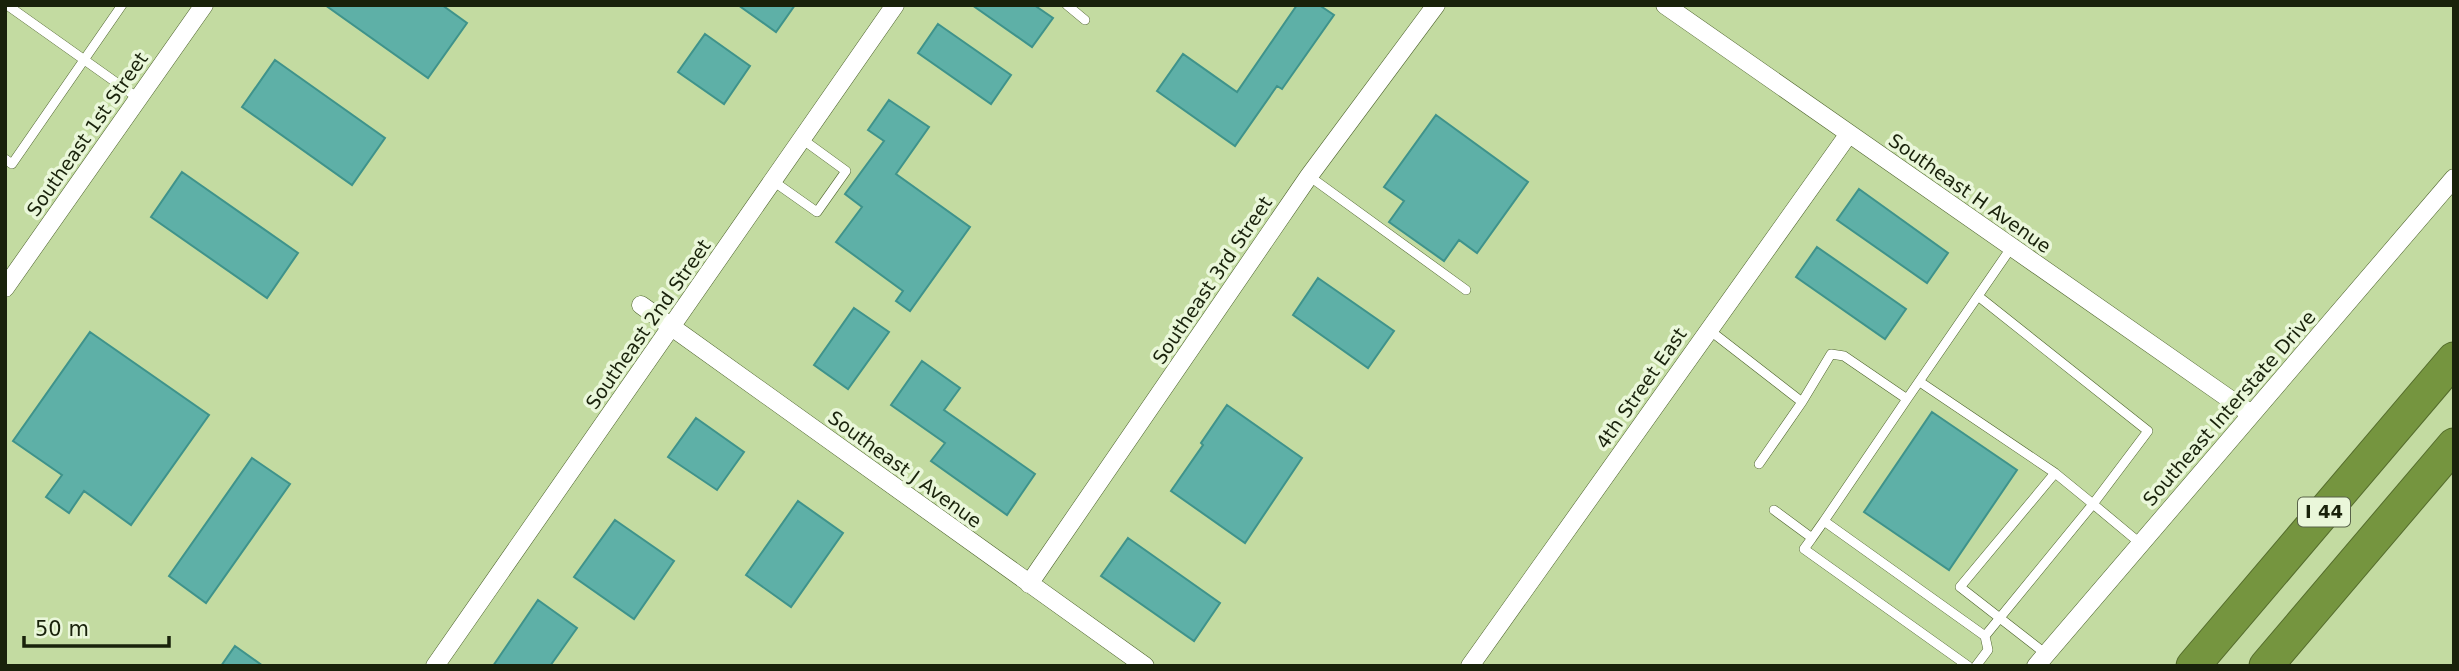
<svg xmlns="http://www.w3.org/2000/svg" width="2459" height="671" viewBox="0 0 2459 671" font-family="'DejaVu Sans',sans-serif">
	<style>
		.building { fill: #5eb0a7; stroke: #3f938b; stroke-width: 2 }
		.lines { fill: none; stroke-linecap: round; stroke-linejoin: round }
		.service-casing { stroke: #4e632d; stroke-width: 10 }
		.minor-casing { stroke: #4e632d; stroke-width: 19 }
		.motorway-casing { stroke: #556d2d; stroke-width: 35 }
		.service { stroke: #fff; stroke-width: 9 }
		.minor { stroke: #fff; stroke-width: 18 }
		.motorway { stroke: #75953f; stroke-width: 33 }
		.labels { text-anchor: middle; stroke-width: 7; stroke-linejoin: round; paint-order: stroke }
		.shield { fill: #eaf7da; stroke: #586249; stroke-width: 2 }
		.shield-label { font-size: 18px; font-weight: bold; fill: #19220b }
		.street-label { font-size: 19px; fill: #19220b; stroke: #eaf7da }
	</style>
	<rect width="100%" height="100%" fill="#c3dba1"/>
	<path class="building" d="M325 5H442L467 23 428 78Z
		M738 5H795L776 32Z
		M972 5H1034L1053 18 1032 47Z
		M1297 5H1319L1334 15 1282 89 1277 86 1235 146 1157 91 1183 54 1237 92Z
		M938 24 1011 75 991 104 918 53Z
		M705 34 750 66 724 104 678 72Z
		M275 60 385 138 352 185 242 107Z
		M889 100 929 127 896 174 970 227 910 311 896 301 903 291 836 242 862 207 845 194 884 141 868 130Z
		M1436 115 1528 182 1477 253 1459 240 1444 261 1389 222 1404 201 1384 187Z
		M182 172 298 253 267 298 151 217Z
		M1859 189 1948 253 1927 283 1837 220Z
		M1817 247 1906 309 1885 339 1796 277Z
		M1318 278 1394 331 1368 368 1293 315Z
		M854 308 889 332 848 389 814 365Z
		M90 332 209 415 131 525 84 491 69 513 46 497 62 475 13 441Z
		M922 361 960 388 944 410 1035 474 1007 515 931 461 945 443 891 405Z
		M1227 405 1302 458 1245 543 1171 491 1203 445 1201 443Z
		M1932 412 2017 470 1949 570 1864 512Z
		M696 418 744 452 717 490 668 457Z
		M252 458 290 484 206 603 169 576Z
		M798 501 843 533 791 607 746 575Z
		M615 520 674 561 634 619 574 577Z
		M1128 538 1220 603 1194 641 1101 576Z
		M538 600 577 628 550 666H493Z
		M235 646 263 666H221Z"/>
	<g class="lines">
		<defs>
			<path id="service" d="M7 5 138 98
				M1067 5 1085 20
				M5 159 12 164 122 5
				M1309 176 1466 290
				M773 181 817 212 846 171 802 139
				M1978 296 2148 431 2093 504 2055 473 1960 587 2046 654
				M1708 329 1802 402 1759 464
				M1920 382 2055 473
				M1907 399 1824 521 1985 636 1988 650 1976 666
				M1802 402 1831 354 1844 356 1907 399 2011 248
				M1774 510 1812 538 1824 521
				M1812 538 1804 549 1968 666
				M1985 636 2093 504 2141 544"/>
			<path id="minor" d="M1665 5 2251 414
				M5 288 204 5
				M641 305 1145 666
				M1029 584 1309 176 1436 5
				M435 666 895 5
				M1470 666 1848 135
				M2036 666 2454 178"/>
			<path id="motorway" d="M2193 666 2454 359
				M2266 666 2454 445"/>
		</defs>
		<use href="#service" class="service-casing"/>
		<use href="#minor" class="minor-casing"/>
		<use href="#motorway" class="motorway-casing"/>
		<use href="#service" class="service"/>
		<use href="#minor" class="minor"/>
		<use href="#motorway" class="motorway"/>
	</g>
	<g class="labels">
		<rect class="shield" x="2298" y="497.5" width="52" height="29" rx="5"/>
		<g class="shield-label">
			<text x="2324" y="518">I 44</text>
		</g>
		<g class="street-label">
			<text transform="translate(87 134) rotate(-55)" y="7">Southeast 1st Street</text>
			<text transform="translate(1970 193) rotate(35)" y="7">Southeast H Avenue</text>
			<text transform="translate(1212 280) rotate(-56)" y="7">Southeast 3rd Street</text>
			<text transform="translate(648 324) rotate(-55)" y="7">Southeast 2nd Street</text>
			<text transform="translate(1641 388) rotate(-55)" y="7">4th Street East</text>
			<text transform="translate(2229 408) rotate(-49)" y="7">Southeast Interstate Drive</text>
			<text transform="translate(905 469) rotate(36)" y="7">Southeast J Avenue</text>
		</g>
	</g>
	<rect width="2459" height="671" fill="none" stroke="#19220b" stroke-width="14"/>
	<path d="M24 636v10h145v-10" fill="none" stroke="#19220b" stroke-width="3.5"/>
	<text x="35" y="636" font-size="21" fill="#19220b" stroke="#eaf7da" stroke-width="5" paint-order="stroke">50 m</text>
</svg>
